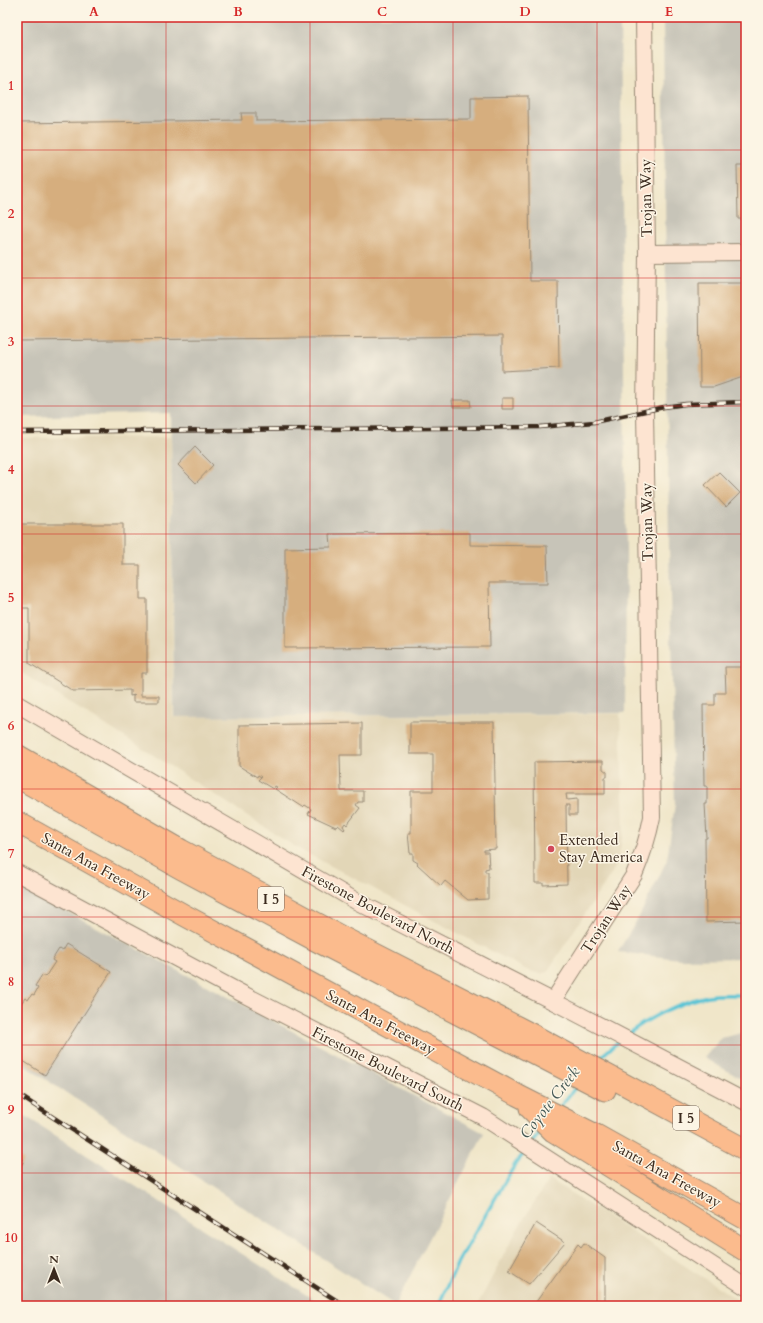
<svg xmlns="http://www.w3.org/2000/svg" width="763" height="1323" viewBox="0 0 763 1323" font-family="Cardo,serif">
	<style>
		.built { fill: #e2d6b7 }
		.industrial { fill: #c7c4b8 }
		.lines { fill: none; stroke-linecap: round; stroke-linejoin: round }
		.stream { stroke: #5ac4d5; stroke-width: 3.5 }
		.building { fill: #d6ae7e }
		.secondary-casing { stroke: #968874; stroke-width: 18 }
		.highway-casing { stroke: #968874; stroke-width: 23 }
		.secondary { stroke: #fde4d1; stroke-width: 16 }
		.highway { stroke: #fbbb8d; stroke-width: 21 }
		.rail-casing { stroke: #3b2a1e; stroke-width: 4.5 }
		.rail { stroke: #fcf5e5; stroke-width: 3; stroke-dasharray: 9; stroke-linecap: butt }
		.grid { fill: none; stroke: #d62828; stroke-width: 1; stroke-opacity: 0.55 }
		.poi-dot { fill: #d1495b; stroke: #fcf5e5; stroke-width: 1.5 }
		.labels { text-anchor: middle; stroke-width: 3; stroke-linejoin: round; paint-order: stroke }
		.shield { fill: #fcf5e5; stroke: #75675a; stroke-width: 1 }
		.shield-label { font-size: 14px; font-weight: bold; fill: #3b2a1e }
		.street-label { font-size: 15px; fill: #3b2a1e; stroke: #fcf5e5 }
		.poi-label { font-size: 15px; fill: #3b2a1e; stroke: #fcf5e5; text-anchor: start }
		.water-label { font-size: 16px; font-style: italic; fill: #445855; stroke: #fcf5e5 }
		.neatline { fill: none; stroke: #d62828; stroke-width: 1.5 }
		.grid-label { font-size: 13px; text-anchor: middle; font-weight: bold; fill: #d62828 }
	</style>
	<rect width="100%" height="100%" fill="#fcf5e5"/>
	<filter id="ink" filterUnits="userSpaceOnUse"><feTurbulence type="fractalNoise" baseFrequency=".025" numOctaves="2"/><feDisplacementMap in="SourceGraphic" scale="8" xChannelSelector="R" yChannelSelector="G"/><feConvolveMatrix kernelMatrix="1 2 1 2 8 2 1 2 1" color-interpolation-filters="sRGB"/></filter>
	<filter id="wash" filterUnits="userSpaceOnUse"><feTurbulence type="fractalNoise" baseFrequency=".012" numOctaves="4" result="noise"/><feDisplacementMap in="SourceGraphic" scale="16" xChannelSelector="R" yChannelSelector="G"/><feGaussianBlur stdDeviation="0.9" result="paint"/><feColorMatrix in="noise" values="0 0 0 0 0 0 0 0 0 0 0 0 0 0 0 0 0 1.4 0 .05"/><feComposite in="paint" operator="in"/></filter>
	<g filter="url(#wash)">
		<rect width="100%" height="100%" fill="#f0e6c9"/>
		<path class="built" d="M171 437 173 717 620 714 624 828 618 863 547 972 540 974 529 971 297 848 147 751 17 670V438Z
			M549 1179 746 1305V1306H477L518 1228Z"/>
		<path class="industrial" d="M17 17H620L626 549 625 713 174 717 171 413 17 417Z
			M663 17H746V958L680 959 618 952 640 915 667 860 675 804 669 548Z
			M17 885 484 1133 395 1305 17 1061Z
			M746 1032V1081L704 1058 721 1038Z
			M17 1111 324 1306H17Z"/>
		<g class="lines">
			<path class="stream" d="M627 1035C647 1018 682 1001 708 996 720 994 734 995 746 995
				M596 1061 619 1041
				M559 1108 578 1084
				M531 1144 542 1130
				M438 1306 458 1262 516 1163 526 1151"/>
		</g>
		<g id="blocks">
			<path class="building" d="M528 96 530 281H558L559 368 502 371V336L17 341V123L242 120 241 113H256V121L471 119V97Z
				M737 166H746V219H738Z
				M699 283H746V376L714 387H700Z
				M502 398H513V409H502Z
				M452 400H470L471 407H453Z
				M195 447 213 465 196 483 178 465Z
				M719 472 740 493 726 507 705 485Z
				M17 524H123V565H140V599H147V673H141V696H159V702H133V696L135 695 130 696V690L73 691 29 663V608H17Z
				M470 533V545L547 546 548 583H489L490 647 285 648V548L331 547 330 534Z
				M725 667H746V921L706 922 705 838H707L705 804H707V786H704L703 705H715V693H726Z
				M410 722H494L496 849 484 850V852H488L489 868 485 869V872H488V899L468 900 445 881 441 886 417 864 418 863 413 860V853H410L408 833H411V791H433V754H410Z
				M362 723V755H340L341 791H363V802H358L356 805 360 808 347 825 345 823 343 826 345 829 344 830 338 825 336 827 308 814 311 809 305 805 303 807 275 789 277 787 275 786 273 789 258 780 261 777 258 775 257 777 239 766V725Z
				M603 761V769L607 772V777H605V794H566L567 800 577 799V815H569V805H566L567 884 543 885V883H535L534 762Z
				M66 944 111 972 45 1075 17 1057V1018L20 1015 17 1013V1009L25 998 28 1000 32 994 34 995 38 988 35 986 42 975 45 977 55 962 52 960 59 949 62 951Z
				M17 1155 24 1161 17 1172Z
				M536 1223 565 1242 529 1284 509 1271Z
				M584 1243 605 1258V1306H533L578 1244 581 1247Z"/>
		</g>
	</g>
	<g filter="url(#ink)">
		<use href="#blocks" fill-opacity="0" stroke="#968874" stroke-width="1"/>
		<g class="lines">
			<defs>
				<path id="secondary" d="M647 253 746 252
					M17 704 356 901 572 1011 746 1102
					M17 873 241 993 483 1117 746 1287
					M553 1001 634 875C642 856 648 838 652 817L645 412 647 253 644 17"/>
				<path id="highway" d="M17 755 181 850 342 937 531 1034 746 1150
					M17 777 182 869 317 941 605 1090
					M17 822 184 915 517 1095 596 1135 746 1219
					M530 1108 553 1131 746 1251"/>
			</defs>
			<use href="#secondary" class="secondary-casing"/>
			<use href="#highway" class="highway-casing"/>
			<use href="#secondary" class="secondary"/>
			<use href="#highway" class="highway"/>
			<defs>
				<path id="rail" d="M17 432 540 427 594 422 664 407 686 404 746 402
					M17 1094 345 1306"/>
			</defs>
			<use href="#rail" class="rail-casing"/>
			<use href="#rail" class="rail"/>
		</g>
	</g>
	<path class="grid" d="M166 17V1306M310 17V1306M453 17V1306M597 17V1306M17 150H746M17 278H746M17 406H746M17 534H746M17 662H746M17 789H746M17 917H746M17 1045H746M17 1173H746"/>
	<circle class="poi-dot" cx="551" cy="849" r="4"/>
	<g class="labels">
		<g class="shield">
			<rect x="258" y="887" width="26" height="24" rx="3"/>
			<rect x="673" y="1106" width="26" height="24" rx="3"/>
		</g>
		<g class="shield-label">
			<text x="271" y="904">I 5</text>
			<text x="686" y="1123">I 5</text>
		</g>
		<g class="street-label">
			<text transform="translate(646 198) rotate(-91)" y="5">Trojan Way</text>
			<text transform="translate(647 522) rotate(-91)" y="5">Trojan Way</text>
			<text transform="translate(96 866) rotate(29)" y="5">Santa Ana Freeway</text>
			<text transform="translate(378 910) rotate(28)" y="5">Firestone Boulevard North</text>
			<text transform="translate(606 919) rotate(-57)" y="5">Trojan Way</text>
			<text transform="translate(381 1022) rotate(28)" y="5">Santa Ana Freeway</text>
			<text transform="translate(388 1069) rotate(27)" y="5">Firestone Boulevard South</text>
			<text transform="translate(667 1174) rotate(29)" y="5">Santa Ana Freeway</text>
		</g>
		<g class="poi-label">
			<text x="559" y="845">Extended<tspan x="559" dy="17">Stay America</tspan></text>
		</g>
		<g class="water-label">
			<text transform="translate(549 1102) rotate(-52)" y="6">Coyote Creek</text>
		</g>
	</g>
	<rect width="763" height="1323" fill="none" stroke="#fcf5e5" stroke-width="44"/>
	<g transform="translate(54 1269)" stroke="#fcf5e5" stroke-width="3" paint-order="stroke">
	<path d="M0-3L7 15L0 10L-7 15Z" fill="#3b2a1e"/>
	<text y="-6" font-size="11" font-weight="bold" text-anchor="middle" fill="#3b2a1e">N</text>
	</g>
	<rect x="22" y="22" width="719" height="1279" class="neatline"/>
	<g class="grid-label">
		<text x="94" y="16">A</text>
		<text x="238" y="16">B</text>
		<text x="382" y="16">C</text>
		<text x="525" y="16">D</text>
		<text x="669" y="16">E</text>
		<text x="11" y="90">1</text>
		<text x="11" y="218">2</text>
		<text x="11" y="346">3</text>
		<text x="11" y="474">4</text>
		<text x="11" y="602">5</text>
		<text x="11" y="730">6</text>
		<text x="11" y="858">7</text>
		<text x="11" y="986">8</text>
		<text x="11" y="1114">9</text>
		<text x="11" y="1242">10</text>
	</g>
</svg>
